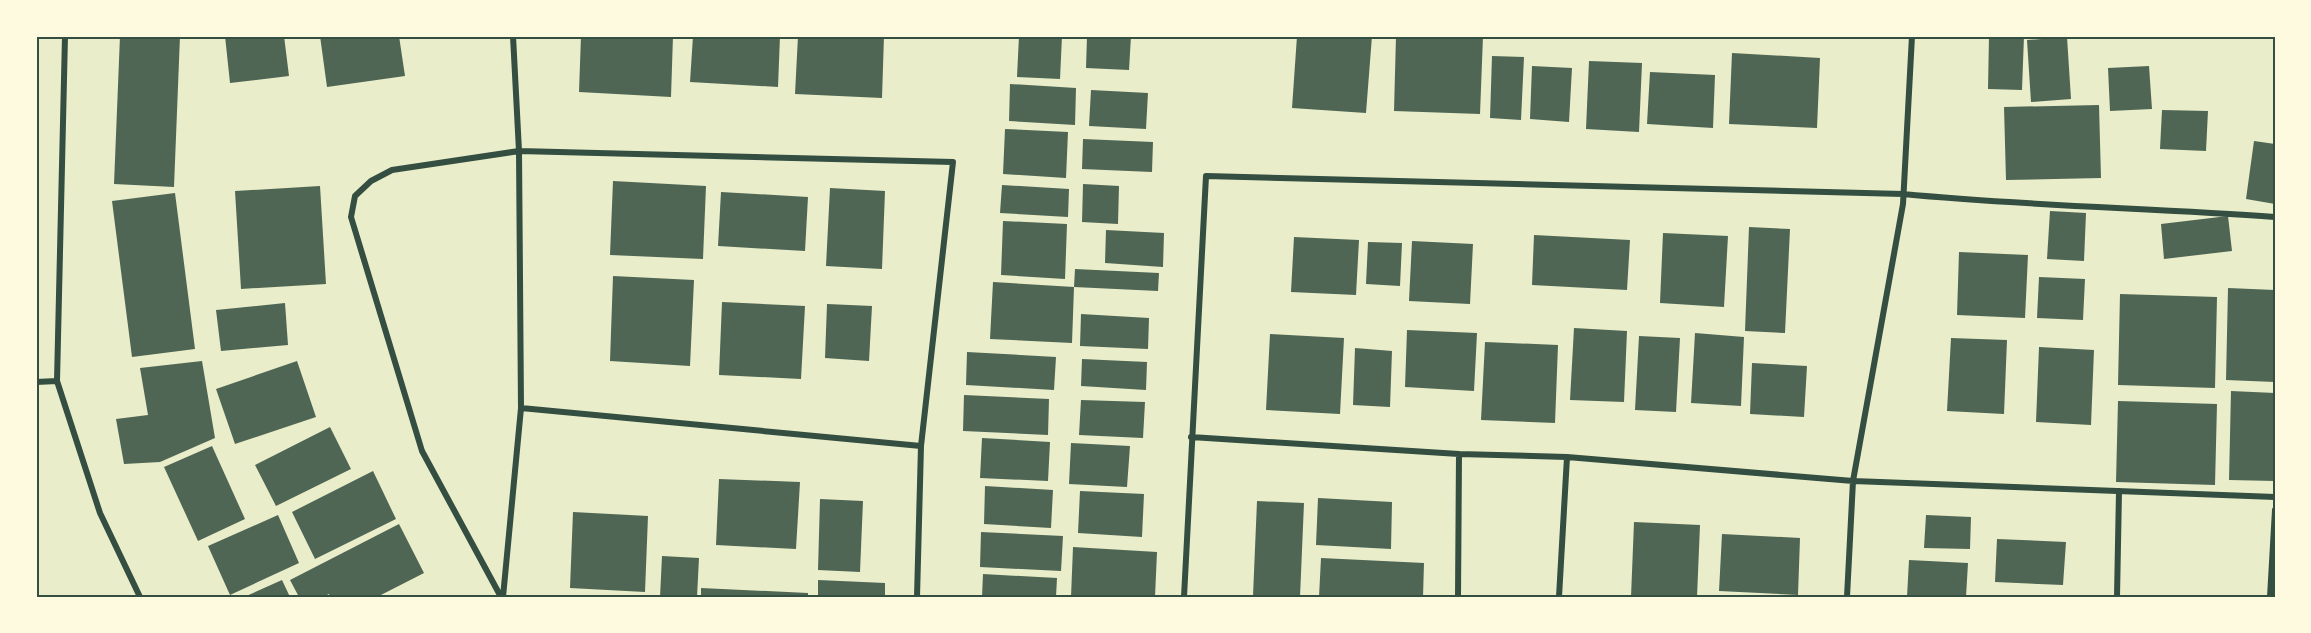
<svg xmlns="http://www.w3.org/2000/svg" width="2311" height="633" viewBox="0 0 2311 633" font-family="'Sofia Sans Condensed',sans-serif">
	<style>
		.building { fill: #4f6655 }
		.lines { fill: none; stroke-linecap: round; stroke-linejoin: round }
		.minor { stroke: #344e41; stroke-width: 6 }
		.neatline { fill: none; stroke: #344e41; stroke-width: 2 }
	</style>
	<rect width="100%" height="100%" fill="#e9edc9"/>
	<path class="building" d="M120 36H180L174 187 114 184Z
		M225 36H284L289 76 230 83Z
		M320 36H399L405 76 327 87Z
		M581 36H673L671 97 579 92Z
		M693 36H780L778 87 690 82Z
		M798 36H884L882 98 795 94Z
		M1019 36H1062L1060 79 1017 77Z
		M1087 36H1131L1129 70 1086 68Z
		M1297 36H1372L1366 113 1292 108Z
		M1396 36H1483L1480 114 1394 111Z
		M1989 36H2024L2022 90 1988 89Z
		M2067 37 2071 99 2031 102 2027 40Z
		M1732 53 1820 58 1817 128 1729 124Z
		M1492 56 1524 57 1521 120 1490 118Z
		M1589 61 1642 63 1639 132 1586 129Z
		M1532 66 1572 68 1569 122 1530 119Z
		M2149 66 2152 109 2110 111 2108 68Z
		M1650 72 1715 75 1713 128 1647 124Z
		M1010 84 1076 88 1075 125 1009 121Z
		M1091 90 1148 93 1146 129 1089 126Z
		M2099 105 2101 178 2006 180 2004 107Z
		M2162 110 2208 111 2206 151 2160 149Z
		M1005 129 1068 132 1066 178 1003 174Z
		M1083 139 1153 142 1152 172 1082 169Z
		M2254 141 2275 144V204L2246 199Z
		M613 181 706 186 703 259 610 255Z
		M1083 184 1119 186 1118 224 1082 222Z
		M1002 185 1069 189 1068 217 1000 213Z
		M320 186 326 284 241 289 235 191Z
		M830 188 885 191 882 269 826 266Z
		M721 192 808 197 805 251 718 246Z
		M175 193 195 349 132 357 112 201Z
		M2050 211 2086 213 2084 261 2047 259Z
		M2228 216 2232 251 2164 259 2161 224Z
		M1003 221 1067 224 1065 279 1001 275Z
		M1749 227 1790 229 1785 333 1745 331Z
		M1106 230 1164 233 1163 267 1105 263Z
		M1663 233 1728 236 1724 307 1660 303Z
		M1534 235 1630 240 1627 290 1532 285Z
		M1294 237 1359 240 1356 295 1291 292Z
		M1412 241 1473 244 1470 304 1409 301Z
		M1368 242 1402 243 1400 286 1366 284Z
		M1959 252 2028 255 2025 318 1957 315Z
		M1075 269 1159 273 1158 291 1074 287Z
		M613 276 694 280 690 366 610 361Z
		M2039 277 2085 279 2083 320 2037 318Z
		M993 282 1074 287 1072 343 990 339Z
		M2228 288 2275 290V382L2226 380Z
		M2120 294 2217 297 2215 388 2118 385Z
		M722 302 805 306 801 379 719 375Z
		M285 303 288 345 221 351 216 310Z
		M827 304 872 306 869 361 825 358Z
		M1081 314 1149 318 1148 349 1080 346Z
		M1574 328 1627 331 1624 402 1570 400Z
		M1407 330 1477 333 1474 391 1405 387Z
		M1695 333 1744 337 1741 406 1691 403Z
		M1270 334 1344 338 1340 414 1266 410Z
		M1639 336 1680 338 1676 412 1635 410Z
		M1951 338 2007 340 2004 414 1947 411Z
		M1485 342 1558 345 1555 423 1481 420Z
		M2039 347 2094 350 2091 425 2036 422Z
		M1355 348 1392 351 1390 407 1353 405Z
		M967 352 1056 357 1054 390 966 385Z
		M1082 359 1147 362 1146 390 1081 386Z
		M202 361 215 438 160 462 124 464 116 419 148 415 140 368Z
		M297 361 316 417 235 444 216 389Z
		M1752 363 1807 366 1804 417 1750 414Z
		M2231 391 2275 393V481L2229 480Z
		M964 395 1049 399 1048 435 963 431Z
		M1081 400 1145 402 1143 438 1079 435Z
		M2118 401 2217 404 2215 485 2116 482Z
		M330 427 351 469 276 506 255 465Z
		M982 438 1050 442 1048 481 980 478Z
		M1071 443 1130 446 1127 487 1069 484Z
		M212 446 245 519 198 541 164 467Z
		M373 471 396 519 315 559 292 512Z
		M719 479 800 482 796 549 716 545Z
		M985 486 1053 490 1051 528 984 524Z
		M1080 491 1144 494 1142 537 1078 533Z
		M1318 498 1392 502 1391 549 1316 545Z
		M820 499 863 501 860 572 818 570Z
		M1257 501 1304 503 1300 597 1253 596Z
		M573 512 648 516 645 592 570 588Z
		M278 515 299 563 230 595 208 546Z
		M1926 515 1971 517 1970 549 1924 548Z
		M1634 522 1700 525 1697 597H1631Z
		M399 524 424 573 377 597H330L329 594 323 597H299L290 580Z
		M981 532 1063 536 1061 571 980 567Z
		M1722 534 1800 538 1798 595 1719 591Z
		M1997 539 2066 542 2063 585 1995 582Z
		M1073 547 1157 552 1155 597H1071Z
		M662 556 699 558 697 597H660Z
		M1321 558 1424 563 1423 597H1319Z
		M1909 560 1968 563 1966 597H1907Z
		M983 574 1057 578 1056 597H982Z
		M282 580 290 597H244Z
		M818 580 885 583V597H818Z
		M701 588 808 593V597H701Z"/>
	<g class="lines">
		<path class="minor" d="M65 36 57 381 100 513 140 597
			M36 382 57 381
			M521 408 921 446
			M1191 437 1459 454 1458 597
			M1459 454 1567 457 1853 481 2275 497
			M501 597 422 451 351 217 355 196 371 181 392 170 519 151 513 36
			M503 597 521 408 519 151 953 162 921 446 917 597
			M1184 597 1206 176 1903 194C2027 206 2151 208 2275 217
			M1559 597 1567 457
			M1847 597 1853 481 1903 204 1912 36
			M2117 597 2119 491
			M2270 597 2275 510"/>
	</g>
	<rect width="2311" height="633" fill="none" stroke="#fefae0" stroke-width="75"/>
	<rect x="38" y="38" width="2236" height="558" class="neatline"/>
</svg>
